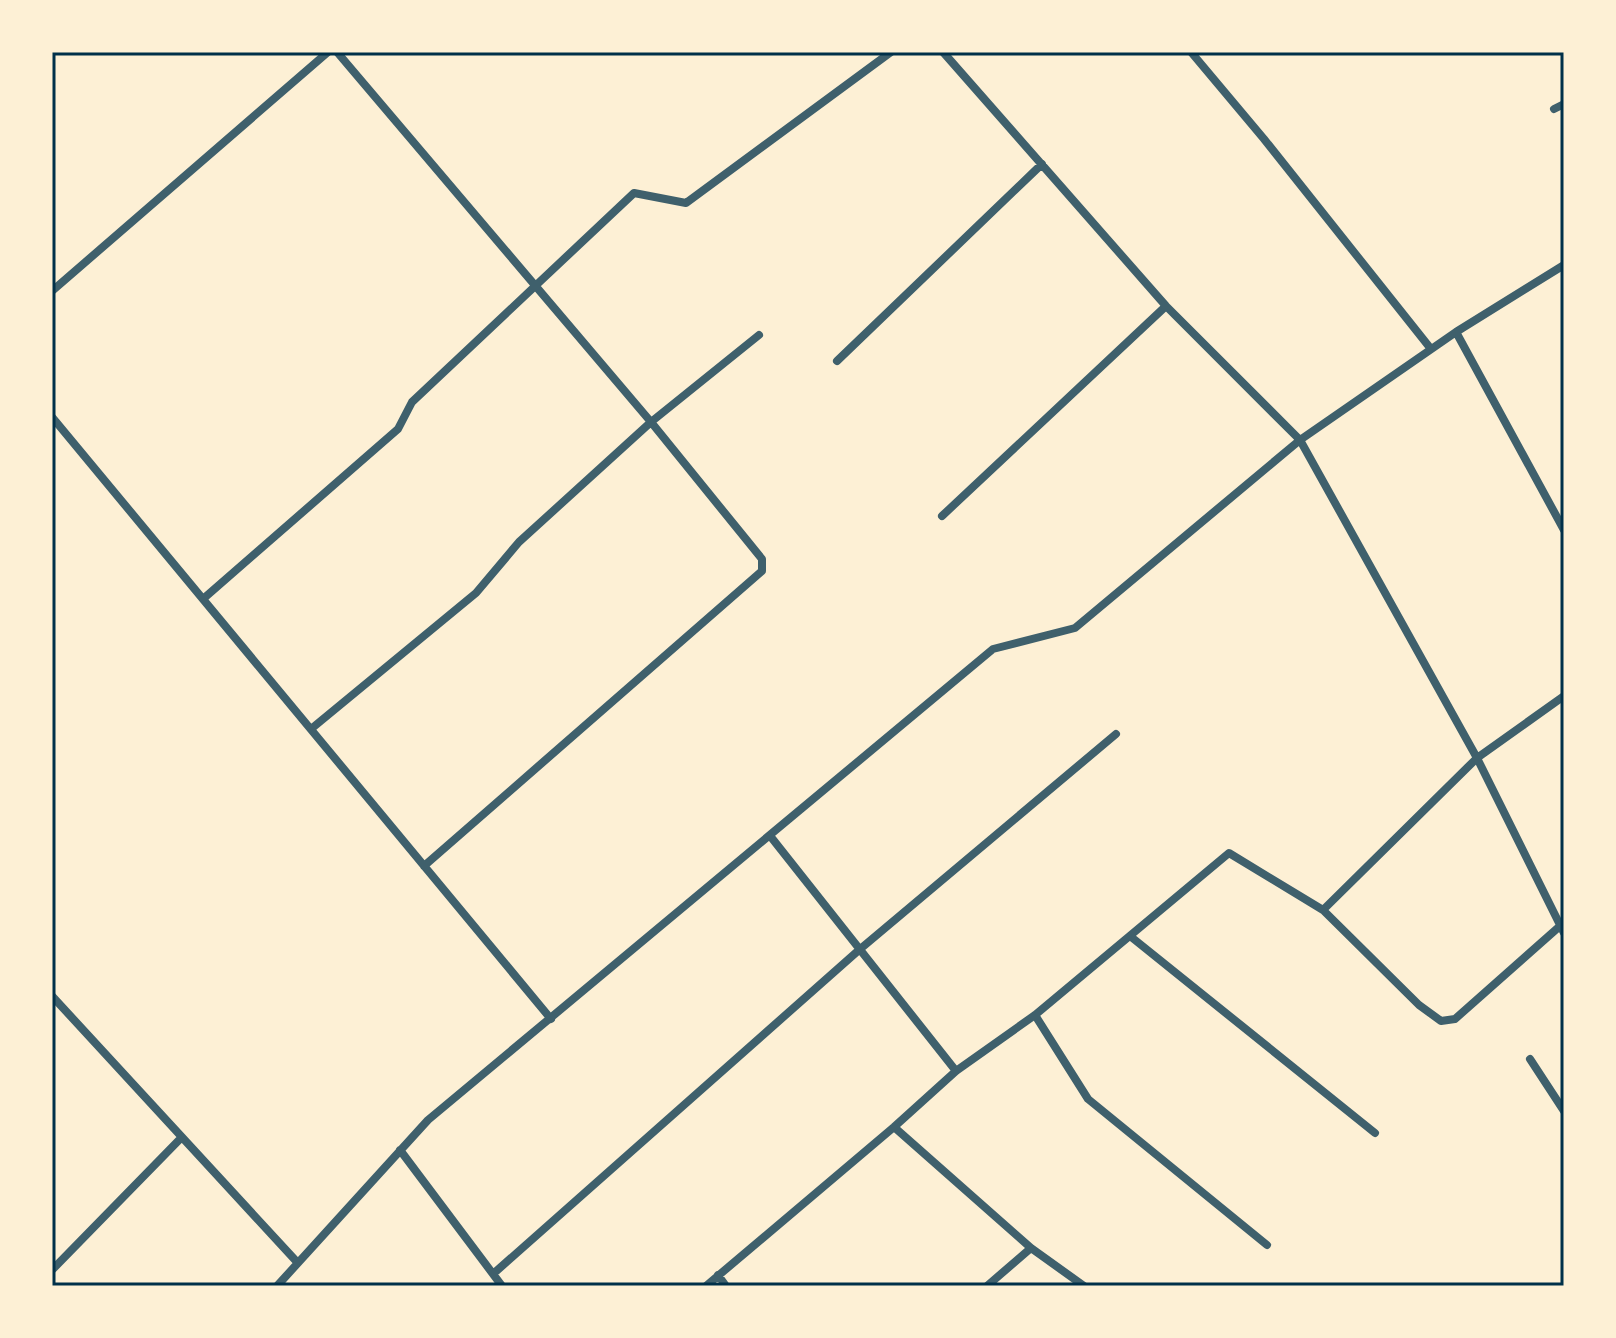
<svg xmlns="http://www.w3.org/2000/svg" width="1616" height="1338" viewBox="0 0 1616 1338" font-family="'Fira Sans',sans-serif">
	<style>
		.lines { fill: none; stroke-linecap: round; stroke-linejoin: round }
		.minor { stroke: #3f606c; stroke-width: 8 }
		.neatline { fill: none; stroke: #003049; stroke-width: 3 }
	</style>
	<rect width="100%" height="100%" fill="#fdf0d5"/>
	<g class="lines">
		<path class="minor" d="M337 52 651 422 762 559V571L424 866
			M943 52 1166 306 1300 440 1477 758 1564 933
			M1191 52 1264 139 1431 349
			M1554 109 1564 104
			M52 291 328 52
			M1456 332 1564 530
			M837 361 1042 164
			M52 417 551 1019
			M942 516 1166 306
			M203 599 398 429 412 402 634 193 686 203 891 52
			M311 729 476 593 519 542 651 422 759 335
			M771 837 956 1071
			M1323 910 1419 1005 1441 1021 1455 1019 1560 926
			M1130 936 1375 1133
			M52 996 297 1262
			M1035 1015 1088 1099 1267 1245
			M1530 1059 1564 1111
			M894 1127 1031 1248 1084 1286
			M400 1150 502 1286
			M52 1270 182 1137
			M493 1274 859 950 1116 734
			M718 1275 726 1286
			M277 1286 428 1120 993 649 1075 628 1300 440 1456 332 1564 265
			M706 1286 894 1127 956 1071 1035 1015 1229 853 1323 910 1477 758 1564 696
			M987 1286 1031 1248"/>
	</g>
	<rect width="1616" height="1338" fill="none" stroke="#fdf0d5" stroke-width="108"/>
	<rect x="54" y="54" width="1508" height="1230" class="neatline"/>
</svg>
